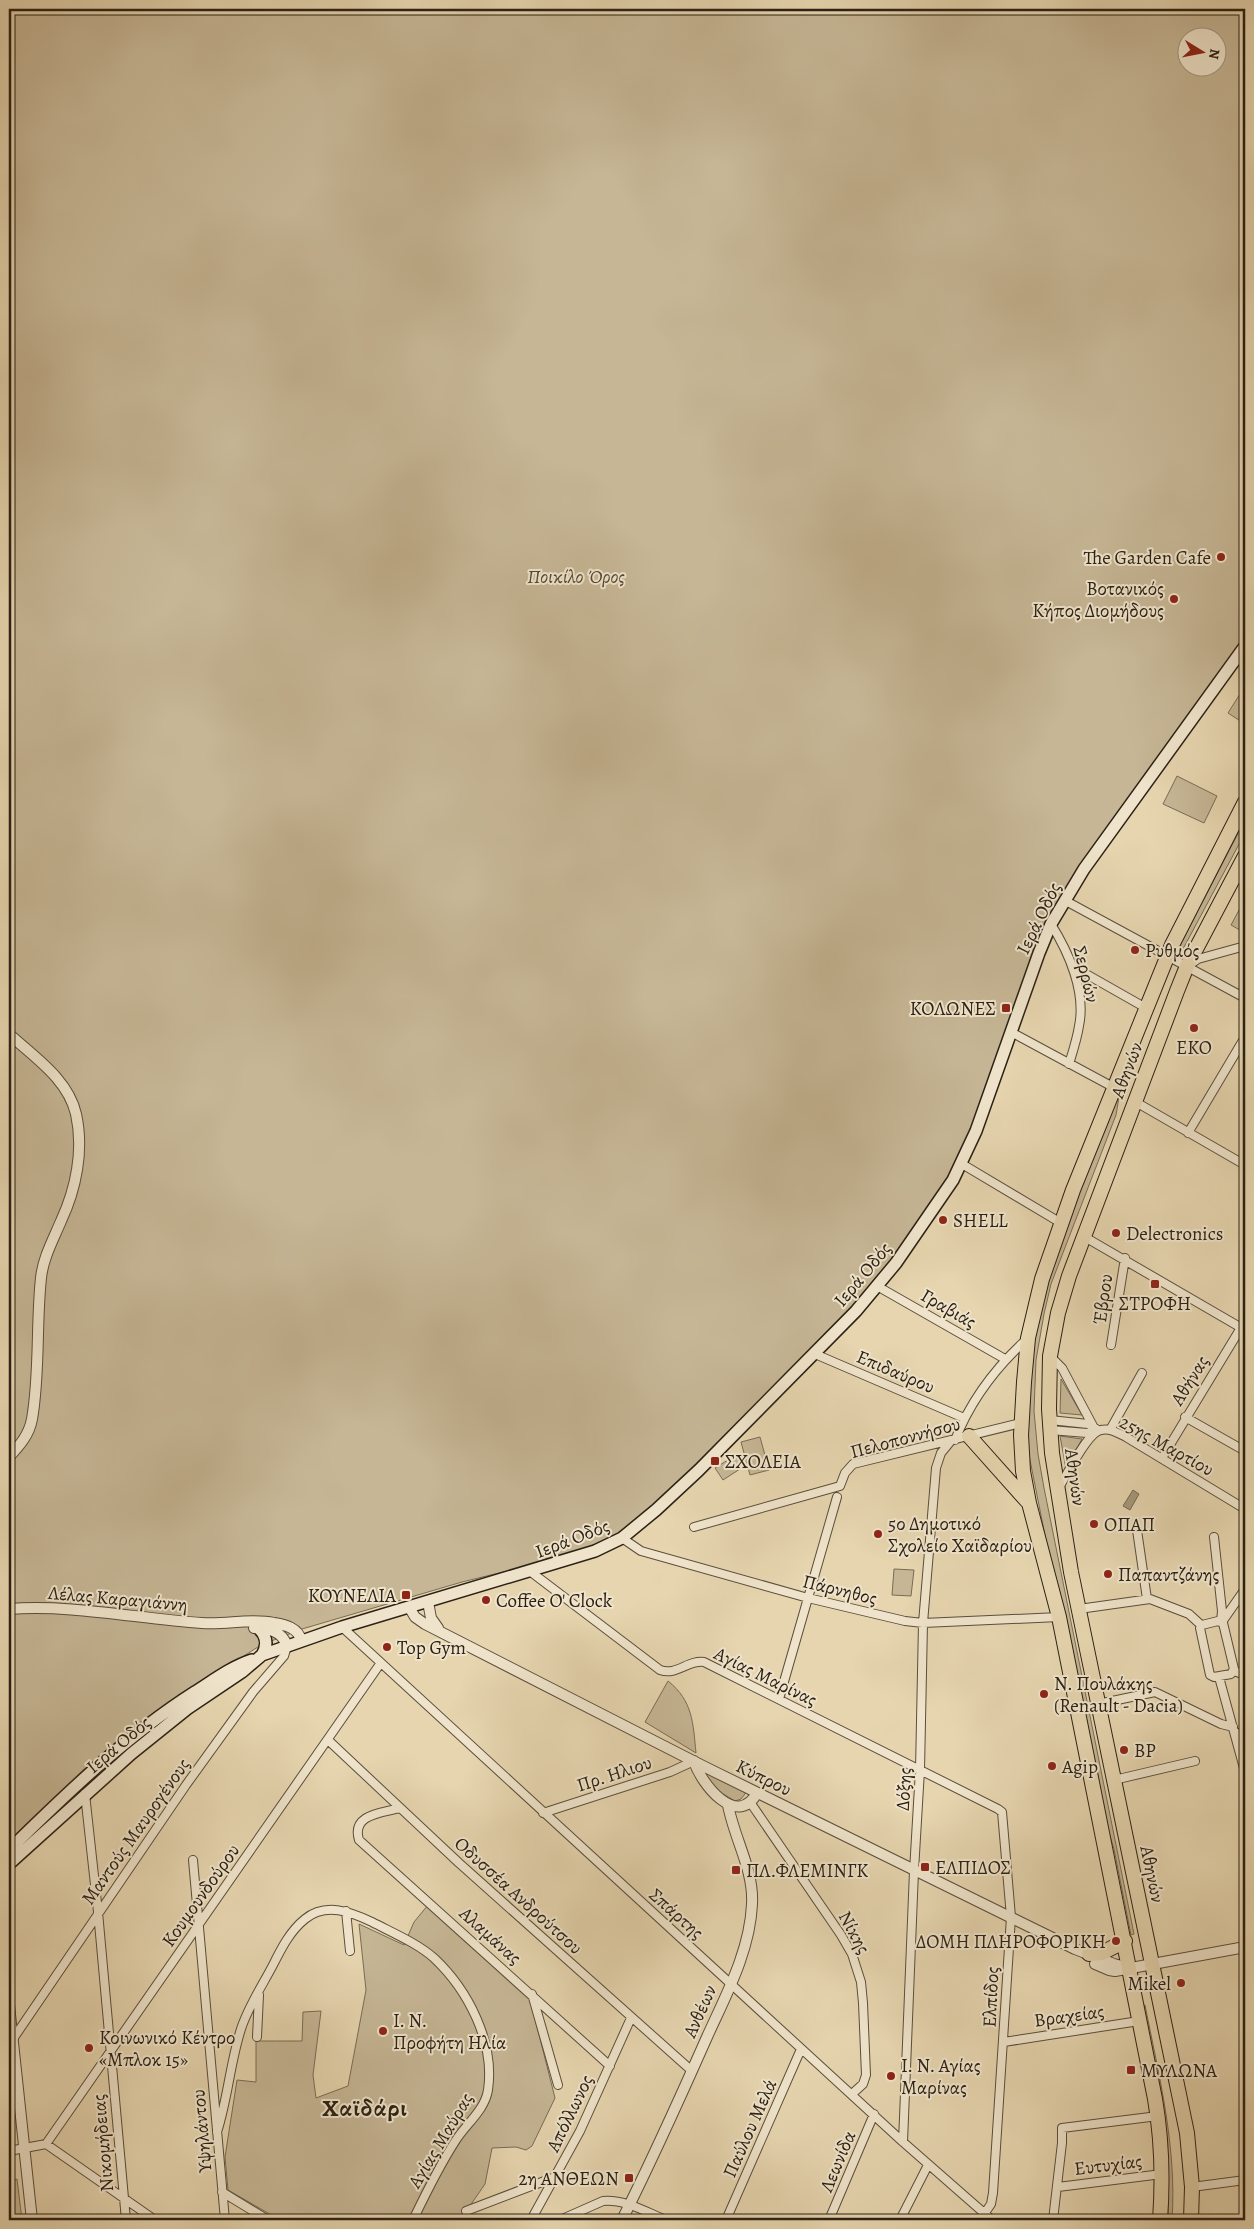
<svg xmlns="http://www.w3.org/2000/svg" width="1254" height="2229" viewBox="0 0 1254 2229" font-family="Alegreya,serif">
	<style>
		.green { fill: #c6b695; stroke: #786c55; fill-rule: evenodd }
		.water { fill: #a6987b; stroke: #756852 }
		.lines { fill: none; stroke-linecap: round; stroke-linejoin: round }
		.minor-casing { stroke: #5a4e3c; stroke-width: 10 }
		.tertiary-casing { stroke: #5a4e3c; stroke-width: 12 }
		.secondary-casing { stroke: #2b2115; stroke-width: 14 }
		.trunk-casing { stroke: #2b2115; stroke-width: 16 }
		.minor { stroke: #efe4cb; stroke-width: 8 }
		.tertiary { stroke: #efe4cb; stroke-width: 10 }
		.secondary { stroke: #efe4cb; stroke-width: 11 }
		.trunk { stroke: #e6d5af; stroke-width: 14 }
		.poi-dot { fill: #8f2418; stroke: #efe4cb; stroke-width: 2 }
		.labels { text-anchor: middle; stroke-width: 4; stroke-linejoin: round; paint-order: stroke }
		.poi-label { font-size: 19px; fill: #2b2115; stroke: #efe4cb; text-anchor: start }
		.park-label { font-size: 19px; font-style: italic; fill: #524635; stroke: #efe4cb }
		.street-label { font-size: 19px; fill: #2b2115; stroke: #efe4cb }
		.district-label { font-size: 24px; font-weight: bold; letter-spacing: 1px; fill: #2b2115; stroke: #efe4cb }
	</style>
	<rect width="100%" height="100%" fill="#e6d5af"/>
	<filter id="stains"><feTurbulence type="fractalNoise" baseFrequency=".004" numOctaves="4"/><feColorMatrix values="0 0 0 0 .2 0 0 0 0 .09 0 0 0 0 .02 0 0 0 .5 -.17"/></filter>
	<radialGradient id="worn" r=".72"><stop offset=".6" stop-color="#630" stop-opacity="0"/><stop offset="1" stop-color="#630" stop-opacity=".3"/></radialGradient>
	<path class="green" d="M9 9H1245V646L1064 900 969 1149 856 1311 622 1538 544 1562 462 1582 302 1629 261 1645 197 1686 9 1846ZM1186 38H1216V68H1186Z
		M1245 686V724L1228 713Z
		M1177 776 1217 796 1204 823 1163 804Z
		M1245 820V833L1183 949 1179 947Z
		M1245 899V933L1231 925Z
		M1120 1091 1116 1115 1051 1284 1044 1314 1036 1360 1034 1411 1038 1454 1044 1488 1134 1934 1131 1935 1114 1849 1096 1791 1027 1445 1033 1344 1038 1314 1064 1224Z
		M1061 1379 1082 1415 1060 1413Z
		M1060 1436 1082 1439 1066 1469Z
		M760 1437 769 1470 750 1475 741 1442Z
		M736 1455 743 1467 723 1480 715 1468Z
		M894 1569 914 1570 911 1596 892 1595Z
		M668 1681C693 1701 693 1723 696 1753L645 1722Z
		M707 1770 748 1790 741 1799 735 1801 710 1786 704 1775Z
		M428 1905 530 1999 555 2098 532 2146 526 2150 516 2147 492 2148 485 2184 465 2213 464 2220H280L228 2190 225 2157 237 2080 256 2082V2041H302L303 2012 321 2011 313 2075 316 2098 348 2086 366 1990 359 1924 404 1945 414 1922Z
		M1145 2005C1159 2076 1177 2147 1172 2220H1168V2172L1141 2006Z
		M17 2179 22 2220H9V2181Z"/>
	<path class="water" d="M1133 1490 1139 1494 1130 1510 1123 1506Z"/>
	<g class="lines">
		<defs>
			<path id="minor" d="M1064 900 1245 998
				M1051 924C1069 953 1086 992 1079 1026 1077 1039 1073 1051 1069 1064
				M1191 964 1198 959 1245 946
				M1072 966 1146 1008
				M1011 1032 1113 1087
				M1134 1101 1245 1165
				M1188 1133 1245 1037
				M962 1164 1061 1223
				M1083 1236 1245 1330
				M877 1286 1005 1359
				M1111 1345 1125 1258
				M815 1354 964 1418
				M1050 1356 1062 1368 1093 1426
				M1185 1417 1245 1451
				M1050 1420 1088 1424 1098 1430 1087 1433 1050 1430
				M1110 1430 1142 1373
				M955 1440C970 1402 996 1367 1027 1339
				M1162 1458 1245 1321
				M1058 1489C1066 1477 1087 1432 1101 1430 1110 1428 1118 1433 1126 1437L1245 1509
				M694 1527 840 1486 845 1473 853 1464 1021 1423
				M1137 1530 1147 1599
				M1214 1537 1222 1611 1221 1622
				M622 1538 641 1551 808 1598 905 1621 923 1623 1059 1617
				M531 1572 660 1670C677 1676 687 1660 704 1662L998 1809 1002 1812 1011 1917 993 2193 991 2204 980 2220
				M1079 1609 1150 1599 1189 1614 1201 1625
				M1218 1621 1223 1623 1234 1669 1231 1674 1214 1677 1210 1675 1200 1628 1202 1625Z
				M1222 1622 1245 1589
				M342 1627 903 2142 992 2220
				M1234 1671 1245 1675
				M1219 1677 1245 1772
				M779 1699 837 1497
				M1098 1704 1155 1692 1221 1724 1233 1727
				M1235 1732 1245 1737
				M328 1740 459 1863 692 2071
				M1114 1780 1195 1761
				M85 1794 98 1912 126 2220
				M750 1802 841 1935 852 1954 861 1982 863 2003 866 2075 863 2084 852 2094
				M400 1808C382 1813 351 1814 359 1840L610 2066
				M543 1813 670 1772 694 1761
				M193 1860 225 2220
				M346 1911 350 1951
				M532 1994 558 2085
				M257 2037 259 1995
				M13 2039 186 1785 253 1692 284 1656 287 1646
				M1004 2042 1139 2021
				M217 2132C228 2098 230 2063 241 2029 248 2007 262 1986 273 1965 281 1949 290 1931 305 1919 326 1902 351 1912 372 1922 393 1933 417 1943 434 1958 468 1990 495 2042 488 2090 485 2110 466 2124 456 2140 439 2166 426 2193 413 2220
				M903 2142 914 1871 920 1770 923 1623 936 1468 941 1453 950 1442
				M46 2144 380 1664
				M9 2151 46 2144 155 2220
				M1058 2187 1162 2174
				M1192 2187 1245 2180
				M222 2192 268 2220
				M466 2211 555 2177
				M531 2220 580 2131 631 2018
				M560 2220 603 2201C625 2199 646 2212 666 2220
				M726 2220 801 2049
				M829 2220 874 2114
				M900 2220 928 2165
				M1053 2220 1062 2143V2128L1158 2116"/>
			<path id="tertiary" d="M9 1034C34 1057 68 1079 76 1114 84 1150 76 1189 61 1221 53 1240 43 1258 41 1278 36 1324 40 1374 32 1419 29 1435 20 1445 9 1457
				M428 1602 431 1618 438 1628
				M409 1607 415 1617 425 1624 703 1766 1075 1949 1114 1964 1130 1968
				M9 1609C72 1604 139 1619 202 1623 226 1625 250 1618 274 1623 286 1625 298 1628 301 1640
				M254 1628C268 1629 282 1630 287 1646
				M694 1761C701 1784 737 1829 757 1793
				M1095 1964 1109 1970 1115 1971 1245 1947
				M9 2005 32 2220
				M622 2220C652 2160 680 2098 707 2037 726 1995 750 1951 752 1904 754 1870 734 1838 728 1805"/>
			<path id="secondary" d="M258 1628C267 1636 268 1645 262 1655
				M9 1850C67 1793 126 1736 195 1692 214 1680 231 1667 252 1660
				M9 1864 131 1754 187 1709 242 1672 262 1655 342 1627 595 1551 622 1538 656 1510 699 1470 856 1311 896 1263 953 1180 976 1131 1039 953 1051 924 1084 869 1245 646"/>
			<path id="trunk" d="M969 1436 1027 1501
				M1089 1954 1102 1953 1125 1941
				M1160 2220C1163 2179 1162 2140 1155 2099L1059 1617 1029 1503 1023 1471 1021 1435 1024 1382 1028 1338 1042 1279 1073 1190 1172 945 1245 802
				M1191 2220 1192 2187 1187 2133 1071 1572 1052 1453 1049 1409 1050 1356 1058 1313 1069 1276 1177 991 1187 966 1245 856"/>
		</defs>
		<use href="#minor" class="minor-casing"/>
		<use href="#tertiary" class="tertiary-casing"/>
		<use href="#secondary" class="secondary-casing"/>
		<use href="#trunk" class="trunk-casing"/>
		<use href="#minor" class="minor"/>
		<use href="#tertiary" class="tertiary"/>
		<use href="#secondary" class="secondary"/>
		<use href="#trunk" class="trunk"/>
	</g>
	<g class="poi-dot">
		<circle cx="1221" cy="557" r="5"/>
		<circle cx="1174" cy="599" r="5"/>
		<circle cx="1135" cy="950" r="5"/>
		<rect x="1001" y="1003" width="10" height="10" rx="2.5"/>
		<circle cx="1194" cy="1028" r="5"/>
		<circle cx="943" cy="1220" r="5"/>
		<circle cx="1116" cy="1233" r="5"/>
		<rect x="1150" y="1279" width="10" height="10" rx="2.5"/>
		<rect x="710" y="1456" width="10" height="10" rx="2.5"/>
		<circle cx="1094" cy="1524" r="5"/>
		<circle cx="878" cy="1534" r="5"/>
		<circle cx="1108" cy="1574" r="5"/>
		<rect x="401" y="1590" width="10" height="10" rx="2.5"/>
		<circle cx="486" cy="1600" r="5"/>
		<circle cx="387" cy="1647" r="5"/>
		<circle cx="1044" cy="1694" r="5"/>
		<circle cx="1124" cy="1750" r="5"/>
		<circle cx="1052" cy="1766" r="5"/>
		<rect x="920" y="1862" width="10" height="10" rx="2.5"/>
		<rect x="731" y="1865" width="10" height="10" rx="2.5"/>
		<circle cx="1116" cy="1941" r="5"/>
		<circle cx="1181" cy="1983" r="5"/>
		<circle cx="383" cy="2031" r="5"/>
		<circle cx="89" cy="2048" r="5"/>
		<rect x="1126" y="2065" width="10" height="10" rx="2.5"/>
		<circle cx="891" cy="2076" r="5"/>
		<rect x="624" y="2173" width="10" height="10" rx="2.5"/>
	</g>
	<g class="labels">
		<g class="poi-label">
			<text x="1211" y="564" text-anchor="end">The Garden Cafe</text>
			<text x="1164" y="595" text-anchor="end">Βοτανικός<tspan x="1164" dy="22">Κήπος Διομήδους</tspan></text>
			<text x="1145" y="957">Ρυθμός</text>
			<text x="996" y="1015" text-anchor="end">ΚΟΛΩΝΕΣ</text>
			<text x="1194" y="1054" text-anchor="middle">EKO</text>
			<text x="953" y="1227">SHELL</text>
			<text x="1126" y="1240">Delectronics</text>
			<text x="1155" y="1310" text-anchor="middle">ΣΤΡΟΦΗ</text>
			<text x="725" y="1468">ΣΧΟΛΕΙΑ</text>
			<text x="888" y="1530">5ο Δημοτικό<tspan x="888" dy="22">Σχολείο Χαϊδαρίου</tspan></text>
			<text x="1104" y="1531">ΟΠΑΠ</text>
			<text x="1118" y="1581">Παπαντζάνης</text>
			<text x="396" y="1602" text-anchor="end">ΚΟΥΝΕΛΙΑ</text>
			<text x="496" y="1607">Coffee O' Clock</text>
			<text x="397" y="1654">Top Gym</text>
			<text x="1054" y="1690">Ν. Πουλάκης<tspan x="1054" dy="22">(Renault - Dacia)</tspan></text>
			<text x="1134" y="1757">BP</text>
			<text x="1062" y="1773">Agip</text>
			<text x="935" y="1874">ΕΛΠΙΔΟΣ</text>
			<text x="746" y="1877">ΠΛ.ΦΛΕΜΙΝΓΚ</text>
			<text x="1106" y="1948" text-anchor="end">ΔΟΜΗ ΠΛΗΡΟΦΟΡΙΚΗ</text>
			<text x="1171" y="1990" text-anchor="end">Mikel</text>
			<text x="393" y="2027">Ι. Ν.<tspan x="393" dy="22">Προφήτη Ηλία</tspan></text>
			<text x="99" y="2044">Κοινωνικό Κέντρο<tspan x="99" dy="22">«Μπλοκ 15»</tspan></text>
			<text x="901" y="2072">Ι. Ν. Αγίας<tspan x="901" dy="22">Μαρίνας</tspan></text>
			<text x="1141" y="2077">ΜΥΛΩΝΑ</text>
			<text x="619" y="2185" text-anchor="end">2η ΑΝΘΕΩΝ</text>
		</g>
		<g class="park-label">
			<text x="576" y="583">Ποικίλο Όρος</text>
		</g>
		<g class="street-label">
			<text transform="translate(1038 918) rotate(-64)" y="7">Ιερά Οδός</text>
			<text transform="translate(1087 974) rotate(76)" y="7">Σερρών</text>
			<text transform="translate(1126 1070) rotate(-69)" y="7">Αθηνών</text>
			<text transform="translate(862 1274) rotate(-50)" y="7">Ιερά Οδός</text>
			<text transform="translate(1102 1299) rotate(-82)" y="7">Έβρου</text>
			<text transform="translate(949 1308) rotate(30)" y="7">Γραβιάς</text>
			<text transform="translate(896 1371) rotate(23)" y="7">Επιδαύρου</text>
			<text transform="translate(1189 1380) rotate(-58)" y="7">Αθήνας</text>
			<text transform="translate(905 1437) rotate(-15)" y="7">Πελοποννήσου</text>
			<text transform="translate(1167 1445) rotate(29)" y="7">25ης Μαρτίου</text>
			<text transform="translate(1076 1477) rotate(82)" y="7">Αθηνών</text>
			<text transform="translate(572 1538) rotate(-21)" y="7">Ιερά Οδός</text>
			<text transform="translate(840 1589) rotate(14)" y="7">Πάρνηθος</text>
			<text transform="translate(118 1598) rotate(5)" y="7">Λέλας Καραγιάννη</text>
			<text transform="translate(766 1676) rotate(26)" y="7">Αγίας Μαρίνας</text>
			<text transform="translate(118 1744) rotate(-40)" y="7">Ιερά Οδός</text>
			<text transform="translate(614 1773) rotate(-18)" y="7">Πρ. Ηλιου</text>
			<text transform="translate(764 1777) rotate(26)" y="7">Κύπρου</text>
			<text transform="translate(903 1789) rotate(-87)" y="7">Δόξης</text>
			<text transform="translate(135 1831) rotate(-55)" y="7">Μαντούς Μαυρογένους</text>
			<text transform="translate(1153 1874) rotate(78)" y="7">Αθηνών</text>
			<text transform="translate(200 1895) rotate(-55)" y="7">Κουμουνδούρου</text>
			<text transform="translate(519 1895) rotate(42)" y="7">Οδυσσέα Ανδρούτσου</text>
			<text transform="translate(677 1913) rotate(42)" y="7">Σπάρτης</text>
			<text transform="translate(855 1932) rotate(61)" y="7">Νίκης</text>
			<text transform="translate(491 1935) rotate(42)" y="7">Αλαμάνας</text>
			<text transform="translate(990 1997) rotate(-87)" y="7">Ελπίδος</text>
			<text transform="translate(699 2011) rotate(-66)" y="7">Ανθέων</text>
			<text transform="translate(1069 2015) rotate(-8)" y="7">Βραχείας</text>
			<text transform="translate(569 2113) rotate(-64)" y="7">Απόλλωνος</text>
			<text transform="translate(749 2128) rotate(-66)" y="7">Παύλου Μελά</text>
			<text transform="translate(201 2131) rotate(-95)" y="7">Υψηλάντου</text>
			<text transform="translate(440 2140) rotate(-59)" y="7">Αγίας Μαύρας</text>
			<text transform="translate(102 2143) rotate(-95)" y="7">Νικομήδειας</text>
			<text transform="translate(837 2161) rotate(-67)" y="7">Λεωνίδα</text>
			<text transform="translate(1108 2164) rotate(-7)" y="7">Ευτυχίας</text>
		</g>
		<g class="district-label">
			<text x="365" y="2116">Χαϊδάρι</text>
		</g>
	</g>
	<rect width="1254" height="2229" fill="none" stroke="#e6d5af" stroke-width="30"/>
	<rect x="10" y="10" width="1234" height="2209" fill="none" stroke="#2b2115" stroke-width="2.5"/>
	<rect x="15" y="15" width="1224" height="2199" fill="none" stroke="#2b2115"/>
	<g transform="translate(1202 52) rotate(100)"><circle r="24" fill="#efe4cb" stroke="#a19682"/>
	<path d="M0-4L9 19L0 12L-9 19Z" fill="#8f2418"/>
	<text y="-8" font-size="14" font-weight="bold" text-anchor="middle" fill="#2b2115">N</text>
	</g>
	<rect width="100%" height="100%" filter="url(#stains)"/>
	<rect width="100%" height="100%" fill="url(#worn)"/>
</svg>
